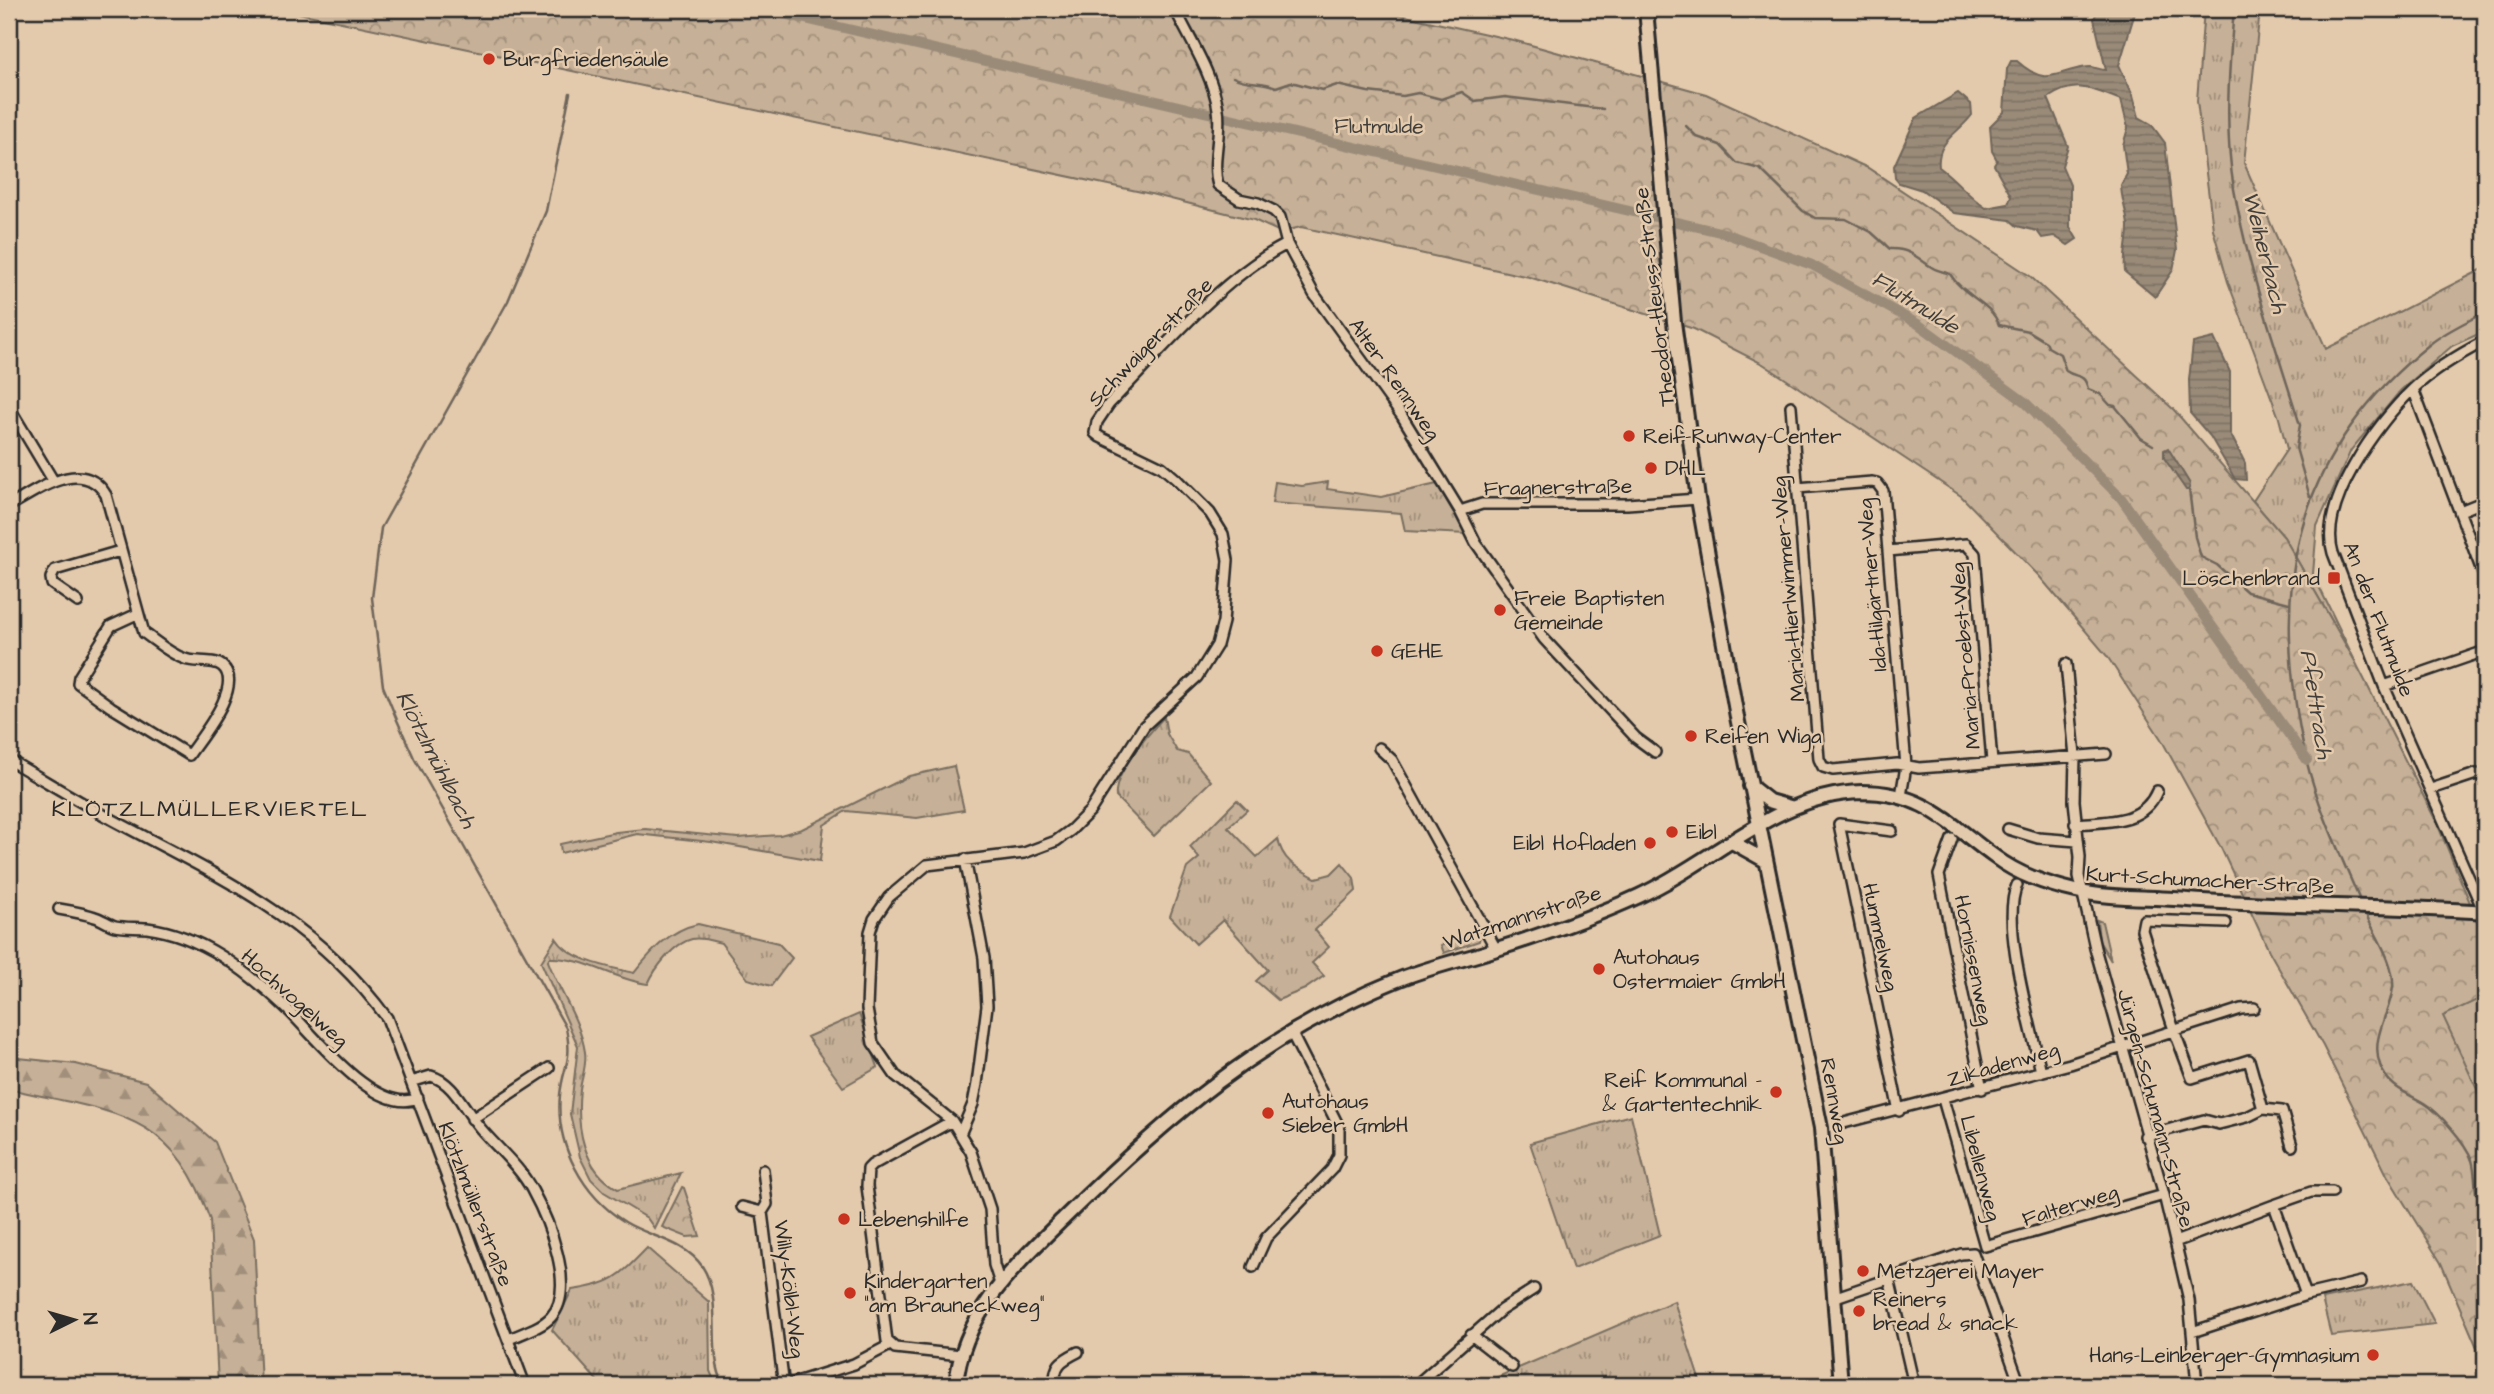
<svg xmlns="http://www.w3.org/2000/svg" width="2494" height="1394" viewBox="0 0 2494 1394" font-family="'Architects Daughter',sans-serif">
	<style>
		.grass { fill: url(#grass-tufts); stroke: #786e61; stroke-width: 2 }
		.forest { fill: url(#forest-firs); stroke: #786e61; stroke-width: 2 }
		.park { fill: url(#park-crowns); stroke: #786e61; stroke-width: 2 }
		.pitch { fill: #c6b097; stroke: #786e61; stroke-width: 2 }
		.water { fill: url(#water-rules); stroke: #6e655a; stroke-width: 2 }
		.lines { fill: none; stroke-linecap: round; stroke-linejoin: round }
		.stream { stroke: #6e655a; stroke-width: 2.5 }
		.canal { stroke: #9a8b79; stroke-width: 10 }
		.street-casing { stroke: #2b2b2b; stroke-width: 14 }
		.secondary-casing { stroke: #2b2b2b; stroke-width: 18 }
		.street { stroke: #e4caac; stroke-width: 9 }
		.secondary { stroke: #e4caac; stroke-width: 12 }
		.poi-dot { fill: #c8321e; stroke: #e4caac; stroke-width: 2.5 }
		.labels { text-anchor: middle; stroke-width: 5; stroke-linejoin: round; paint-order: stroke }
		.poi-label { font-size: 21px; fill: #2b2b2b; stroke: #e4caac; text-anchor: start }
		.park-label { font-size: 21px; fill: #423f3b; stroke: #e4caac }
		.street-label { font-size: 21px; fill: #2b2b2b; stroke: #e4caac }
		.water-label { font-size: 23px; font-style: italic; fill: #413e3b; stroke: #e4caac }
		.neighbourhood-label { font-size: 23px; letter-spacing: 2px; fill: #2b2b2b; stroke: #e4caac }
	</style>
	<defs>
		<pattern id="grass-tufts" width="24" height="20" patternUnits="userSpaceOnUse" patternTransform="scale(1.75)"><rect width="24" height="20" fill="#c6b097"/><path d="M3 7l-1-3M5 7V3M7 7l1-3M15 17l-1-3M17 17v-4M19 17l1-3" fill="none" stroke="#a18f7b"/></pattern>
		<pattern id="forest-firs" width="22" height="20" patternUnits="userSpaceOnUse" patternTransform="scale(1.75)"><rect width="22" height="20" fill="#c6b097"/><path d="M5 1l3.5 6h-7zM16 11l3.5 6h-7z" fill="#a18f7b"/></pattern>
		<pattern id="park-crowns" width="20" height="18" patternUnits="userSpaceOnUse" patternTransform="scale(1.75)"><rect width="20" height="18" fill="#c6b097"/><path d="M2 6a3 3 0 1 1 6 0M12 15a3 3 0 1 1 6 0" fill="none" stroke="#a18f7b"/></pattern>
		<pattern id="water-rules" width="6" height="5" patternUnits="userSpaceOnUse" patternTransform="scale(1.75)"><rect width="6" height="5" fill="#9a8b79"/><path d="M0 2.5h6" fill="none" stroke="#7e7263"/></pattern>
	</defs>
	<rect width="100%" height="100%" fill="#e4caac"/>
	<filter id="ink" filterUnits="userSpaceOnUse"><feTurbulence type="fractalNoise" baseFrequency=".0143" numOctaves="2"/><feDisplacementMap in="SourceGraphic" scale="14" xChannelSelector="R" yChannelSelector="G"/><feConvolveMatrix kernelMatrix="1 2 1 2 8 2 1 2 1" color-interpolation-filters="sRGB"/></filter>
	<g filter="url(#ink)">
		<path class="grass" d="M2204 9H2260L2244 163 2326 349 2485 268V331L2452 346 2401 390 2351 450 2317 526 2313 574 2356 663 2284 537 2253 501 2287 449 2279 418 2228 282 2213 229 2197 101Z
			M1275 482 1302 486 1328 482 1327 489 1381 497 1437 484 1466 534 1405 531 1401 513 1272 503Z
			M1164 717 1167 734 1177 751 1188 754 1211 781 1154 836 1116 797C1113 774 1148 734 1164 717Z
			M954 766 964 810 917 818 846 811 824 825 820 861 711 842 637 834 561 853 560 844 616 832 645 829 738 838 780 835 802 829 909 776Z
			M1237 800 1247 810 1228 827 1257 857 1278 839C1282 861 1297 868 1316 878L1331 874 1342 863 1354 878 1356 891 1315 930 1329 947 1312 963 1324 976 1305 989 1278 1000 1256 981 1268 970 1223 920 1196 944 1170 916 1187 868 1199 858 1190 847Z
			M2097 920 2102 922 2111 961 2099 941Z
			M698 924 778 943 792 958 771 986 748 979 721 943C713 941 701 937 692 939 674 943 655 968 648 984 615 980 582 956 549 958L548 961C559 992 580 1019 585 1052 587 1065 582 1076 580 1089 576 1127 583 1170 618 1189L681 1173 654 1228 647 1218 604 1192 591 1179 580 1157 570 1114 578 1046 541 962 556 938C570 961 609 967 634 973 652 951 669 930 698 924Z
			M1481 930 1479 941 1444 953 1441 945Z
			M859 1014 878 1067 843 1087 807 1037Z
			M1631 1115 1660 1235 1573 1269 1530 1143Z
			M647 1248 709 1302 710 1371 716 1385H601L552 1330 572 1290C612 1285 620 1276 647 1248Z
			M2413 1281 2435 1324 2331 1336 2322 1299Z
			M1674 1301 1701 1385H1479Z"/>
		<path class="forest" d="M9 1057 76 1064 146 1082 215 1142 254 1239 261 1385H218L210 1220C173 1109 109 1112 9 1089Z"/>
		<path class="park" d="M280 9H1374L1513 40 1706 94 1868 168 2030 276 2174 410 2284 537 2356 663 2437 823 2485 939V1366L2441 1263 2387 1175 2323 1046 2269 951 2221 848 2161 739 2107 656 2039 576 1961 496 1763 364 1694 329 1529 277 1301 227 1280 232 1254 220 1151 194Z
			M682 1187 684 1188 700 1236 687 1237 662 1227Z"/>
		<path class="pitch" d="M2479 999 2485 1012V1098L2482 1100 2443 1016Z"/>
		<path class="water" d="M2098 9H2131L2135 13C2129 31 2125 47 2119 65L2133 95 2139 117 2151 124 2165 143 2177 250 2173 270 2155 297 2125 272C2123 255 2128 243 2128 226 2127 212 2121 199 2121 185L2127 174 2123 145 2128 128 2121 100C2092 89 2076 79 2048 98L2068 146 2062 166 2070 185V227L2077 239 2068 245 2054 236 2042 238 2037 231 2017 226 2010 220 1954 213 1922 190 1899 183 1895 178 1894 166 1916 118 1958 93 1971 104 1972 115C1958 134 1936 141 1939 167 1957 180 1968 196 1986 208L2008 204 2011 196 1994 165 1997 160 1992 151 1990 126 2004 112 2007 69 2011 61H2017C2050 90 2055 69 2090 67 2095 67 2100 70 2106 70L2094 19Z
			M2214 338 2230 372V433L2245 463 2246 480 2235 479 2210 436 2190 413 2189 380 2193 343Z
			M2168 448 2190 484 2189 490H2186L2164 458V450Z"/>
		<g class="lines">
			<path class="stream" d="M2234 9C2229 67 2224 131 2234 189 2248 270 2276 347 2300 425L2296 448 2310 497
				M1233 77C1248 85 1261 80 1276 87L1291 82 1322 90 1337 85 1368 92 1403 96 1418 93 1441 99 1462 92 1475 101 1505 97 1603 109
				M570 93 546 211 508 301 381 528 372 598 383 686 397 720 414 758 566 1028C573 1063 563 1065 560 1095 555 1145 583 1196 625 1222 649 1237 685 1241 702 1266 725 1301 705 1350 724 1385
				M1686 126 1697 137 1720 145 1737 163 1760 169 1803 211 1815 218 1846 219 1871 232 1890 249C1910 248 1918 259 1933 268 1938 271 1945 272 1950 274 1963 296 1991 302 1999 325L2028 331 2046 342 2048 347 2060 354 2066 371C2077 379 2084 372 2088 389L2100 394 2110 405 2115 406 2141 438 2153 445
				M2189 489 2195 537 2201 557 2217 565 2247 592 2289 603
				M2361 903C2341 856 2318 808 2306 759 2269 590 2289 457 2430 344 2446 331 2467 322 2485 312
				M2365 912C2374 934 2395 962 2393 987 2390 1014 2370 1037 2380 1065 2387 1086 2406 1093 2424 1103 2439 1112 2466 1143 2472 1160 2475 1170 2475 1182 2476 1193L2485 1200"/>
			<path class="canal" d="M762 9 1724 233 1812 265 1918 324 2025 402 2121 498 2307 760"/>
			<defs>
				<path id="street" d="M1175 9C1190 40 1213 75 1218 109 1222 134 1211 162 1218 185L1239 199 1258 203 1274 211 1280 217 1287 244 1314 294 1402 416 1460 511 1476 543 1544 639 1636 738 1655 752
					M2413 389 2485 579
					M1791 406 1819 759 1823 767 1833 770 1897 764 1919 768 2106 754
					M9 407 54 482
					M1797 488 1872 482 1877 483 1883 491 1906 766 1901 796
					M9 506C38 490 83 456 106 495L144 633C157 642 170 654 185 659 195 663 214 659 222 666 245 685 201 737 189 755L111 707 78 683 79 677 111 626 137 614
					M1460 511 1482 504H1627L1698 499
					M2460 511 2485 501
					M1888 551 1966 544 1975 554 1992 762
					M78 602 52 584 51 578 55 570 120 551
					M2066 664 2075 756 2074 801 2080 857 2079 876 2095 948 2164 1195 2189 1300 2197 1385
					M2384 686 2485 651
					M1379 748 1392 760 1496 949
					M9 760C44 780 79 802 115 821 220 877 315 919 387 1018L525 1385
					M2431 789 2476 774 2485 775
					M2075 824C2106 821 2143 825 2157 791
					M2008 829 2038 838 2077 841
					M1892 831 1839 824 1899 1111
					M1952 839 1939 875 1982 1089
					M2017 885C2000 923 2032 1028 2041 1072
					M59 909C71 911 83 913 95 917 102 919 108 924 115 926 125 928 136 927 147 928 201 935 246 970 284 1006 313 1033 375 1117 418 1098
					M2484 912 2384 686 2333 553C2318 504 2378 422 2413 389 2434 369 2460 354 2485 341
					M411 1082 431 1076C454 1082 465 1111 481 1129 498 1149 520 1167 532 1190 548 1219 577 1289 551 1317 541 1328 522 1333 509 1339
					M1943 1099 1985 1246 2164 1195
					M2263 1109 2282 1111 2292 1146
					M472 1119 549 1068
					M952 1121 872 1165 868 1169 867 1186 887 1341 895 1348 961 1355
					M1840 1124 2070 1064 2241 1009 2254 1008
					M961 1132 973 1104 977 1084 987 1006 984 958 965 859
					M2145 1136 2204 1120 2219 1124 2247 1117 2263 1109 2249 1060 2192 1078 2174 1030 2142 930 2144 920 2226 923
					M2274 1205 2311 1192H2332
					M742 1207 762 1212 767 1204 763 1170
					M762 1212 783 1379 787 1385 854 1364 890 1345
					M2175 1242 2274 1205 2306 1295 2192 1332
					M1253 1267 1266 1238 1332 1169 1339 1155V1127L1291 1032
					M1889 1278 1914 1385
					M1000 1284 994 1265 990 1209 971 1152 952 1121 895 1075 873 1043 867 1009 870 932 874 919 889 897 927 865 1024 853 1056 841 1071 830 1090 811 1144 726 1197 677 1217 645 1223 622 1228 560 1223 534 1210 513 1176 479 1162 467 1100 437 1095 433 1097 422 1109 404C1161 351 1222 277 1287 244
					M2306 1295 2361 1282
					M1836 1297 1961 1254 1973 1253 2020 1385
					M1471 1335 1512 1367
					M1055 1385C1054 1365 1060 1361 1078 1352
					M1416 1385 1501 1310 1534 1289
					M2184 1385H2198"/>
				<path id="secondary" d="M1646 9 1674 322 1698 499 1737 717 1821 1128 1841 1385
					M1750 786 1769 801 1790 807
					M1732 842 1766 861
					M956 1385C962 1314 1016 1265 1064 1218 1166 1118 1261 1035 1395 981 1428 967 1463 960 1497 949 1545 934 1593 917 1639 896 1714 862 1776 794 1862 792 1924 792 1949 824 1995 857 2019 875 2046 884 2076 891 2107 898 2142 897 2174 899 2277 907 2381 905 2485 912"/>
			</defs>
			<use href="#street" class="street-casing"/>
			<use href="#secondary" class="secondary-casing"/>
			<use href="#street" class="street"/>
			<use href="#secondary" class="secondary"/>
		</g>
	</g>
	<g class="poi-dot">
		<circle cx="489" cy="59" r="7"/>
		<circle cx="1629" cy="436" r="7"/>
		<circle cx="1651" cy="468" r="7"/>
		<rect x="2327" y="571" width="14" height="14" rx="3.5"/>
		<circle cx="1500" cy="610" r="7"/>
		<circle cx="1377" cy="651" r="7"/>
		<circle cx="1691" cy="736" r="7"/>
		<circle cx="1672" cy="832" r="7"/>
		<circle cx="1650" cy="843" r="7"/>
		<circle cx="1599" cy="969" r="7"/>
		<circle cx="1776" cy="1092" r="7"/>
		<circle cx="1268" cy="1113" r="7"/>
		<circle cx="844" cy="1219" r="7"/>
		<circle cx="1863" cy="1271" r="7"/>
		<circle cx="850" cy="1293" r="7"/>
		<circle cx="1859" cy="1311" r="7"/>
		<circle cx="2373" cy="1355" r="7"/>
	</g>
	<g class="labels">
		<g class="poi-label">
			<text x="503" y="66">Burgfriedensäule</text>
			<text x="1643" y="443">Reif-Runway-Center</text>
			<text x="1665" y="475">DHL</text>
			<text x="2320" y="585" text-anchor="end">Löschenbrand</text>
			<text x="1514" y="605">Freie Baptisten<tspan x="1514" dy="24">Gemeinde</tspan></text>
			<text x="1391" y="658">GEHE</text>
			<text x="1705" y="743">Reifen Wiga</text>
			<text x="1686" y="839">Eibl</text>
			<text x="1636" y="850" text-anchor="end">Eibl Hofladen</text>
			<text x="1613" y="964">Autohaus<tspan x="1613" dy="24">Ostermaier GmbH</tspan></text>
			<text x="1762" y="1087" text-anchor="end">Reif Kommunal -<tspan x="1762" dy="24">&amp; Gartentechnik</tspan></text>
			<text x="1282" y="1108">Autohaus<tspan x="1282" dy="24">Sieber GmbH</tspan></text>
			<text x="858" y="1226">Lebenshilfe</text>
			<text x="1877" y="1278">Metzgerei Mayer</text>
			<text x="864" y="1288">Kindergarten<tspan x="864" dy="24">"am Brauneckweg"</tspan></text>
			<text x="1873" y="1306">Reiners<tspan x="1873" dy="24">bread &amp; snack</tspan></text>
			<text x="2359" y="1362" text-anchor="end">Hans-Leinberger-Gymnasium</text>
		</g>
		<g class="park-label">
			<text x="1379" y="133">Flutmulde</text>
		</g>
		<g class="street-label">
			<text transform="translate(1654 297) rotate(-97)" y="7">Theodor-Heuss-Straße</text>
			<text transform="translate(1150 342) rotate(-46)" y="7">Schwaigerstraße</text>
			<text transform="translate(1395 379) rotate(55)" y="7">Alter Rennweg</text>
			<text transform="translate(1558 487) rotate(-1)" y="7">Fragnerstraße</text>
			<text transform="translate(1872 585) rotate(-95)" y="7">Ida-Hilgärtner-Weg</text>
			<text transform="translate(1788 589) rotate(-95)" y="7">Maria-Hierlwimmer-Weg</text>
			<text transform="translate(2379 619) rotate(69)" y="7">An der Flutmulde</text>
			<text transform="translate(1965 656) rotate(-95)" y="7">Maria-Proebst-Weg</text>
			<text transform="translate(2210 880) rotate(3)" y="7">Kurt-Schumacher-Straße</text>
			<text transform="translate(1522 917) rotate(-18)" y="7">Watzmannstraße</text>
			<text transform="translate(1881 937) rotate(78)" y="7">Hummelweg</text>
			<text transform="translate(1974 960) rotate(79)" y="7">Hornissenweg</text>
			<text transform="translate(295 998) rotate(42)" y="7">Hochvogelweg</text>
			<text transform="translate(2003 1064) rotate(-16)" y="7">Zikadenweg</text>
			<text transform="translate(1835 1101) rotate(80)" y="7">Rennweg</text>
			<text transform="translate(2156 1108) rotate(75)" y="7">Jürgen-Schumann-Straße</text>
			<text transform="translate(1981 1168) rotate(75)" y="7">Libellenweg</text>
			<text transform="translate(476 1204) rotate(69)" y="7">Klötzlmüllerstraße</text>
			<text transform="translate(2070 1205) rotate(-17)" y="7">Falterweg</text>
			<text transform="translate(790 1289) rotate(83)" y="7">Willy-Kölbl-Weg</text>
		</g>
		<g class="water-label">
			<text transform="translate(2266 252) rotate(76)" y="8">Weiherbach</text>
			<text transform="translate(1916 302) rotate(32)" y="8">Flutmulde</text>
			<text transform="translate(2317 704) rotate(81)" y="8">Pfettrach</text>
			<text transform="translate(437 759) rotate(63)" y="8">Klötzlmühlbach</text>
		</g>
		<g class="neighbourhood-label">
			<text x="210" y="816">KLÖTZLMÜLLERVIERTEL</text>
		</g>
	</g>
	<rect width="2494" height="1394" fill="none" stroke="#e4caac" stroke-width="35"/>
	<rect x="18" y="18" width="2459" height="1359" fill="none" stroke="#2b2b2b" stroke-width="2.5" filter="url(#ink)"/>
	<g transform="translate(74 1320) rotate(85)" stroke="#e4caac" stroke-width="5" paint-order="stroke">
	<path d="M0-5L12 26L0 18L-12 26Z" fill="#2b2b2b"/>
	<text y="-10" font-size="19" font-weight="bold" text-anchor="middle" fill="#2b2b2b">N</text>
	</g>
</svg>
